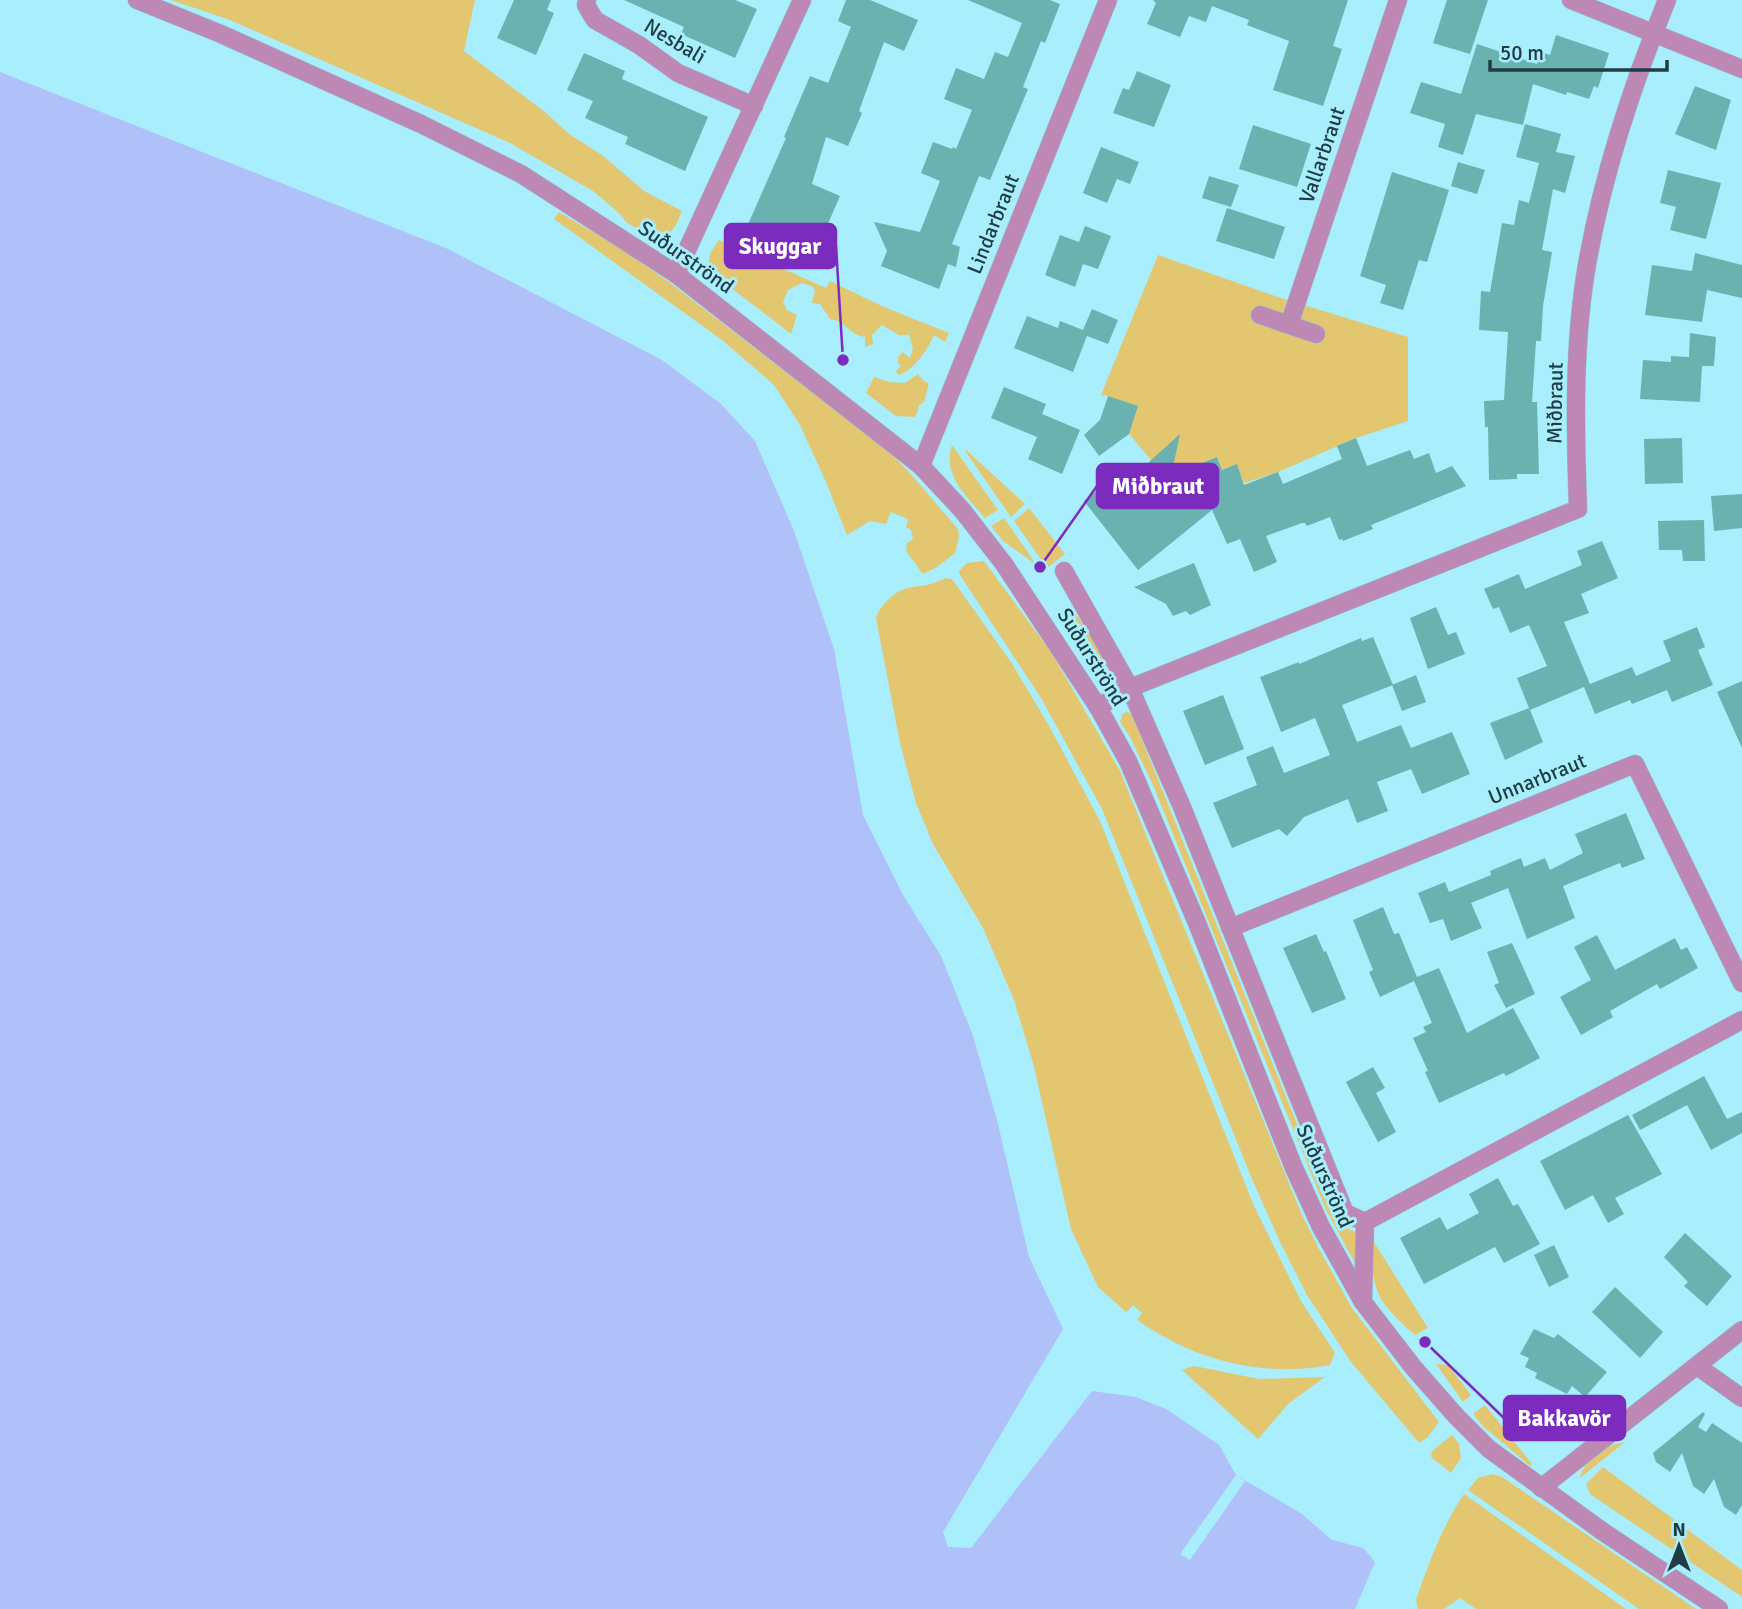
<svg xmlns="http://www.w3.org/2000/svg" width="1742" height="1609" viewBox="0 0 1742 1609" font-family="Signika,sans-serif">
	<style>
		.green { fill: #e2c770 }
		.water { fill: #b0c0f8 }
		.pier { fill: #a8eefd }
		.building { fill: #6ab2af }
		.lines { fill: none; stroke-linecap: round; stroke-linejoin: round }
		.minor-casing { stroke: #8dcbd8; stroke-width: 19 }
		.tertiary-casing { stroke: #8dcbd8; stroke-width: 19 }
		.minor { stroke: #be88b5; stroke-width: 18 }
		.tertiary { stroke: #be88b5; stroke-width: 18 }
		.labels { text-anchor: middle; stroke-width: 6; stroke-linejoin: round; paint-order: stroke }
		.street-label { font-size: 21px; fill: #203d43; stroke: #a8eefd }
		.leader { fill: none; stroke: #7b2cbf; stroke-width: 2.5 }
		.callout-dot { fill: #7b2cbf; stroke: #a8eefd; stroke-width: 2.5 }
		.callout { fill: #7b2cbf; stroke: #7b2cbf; stroke-width: 2.5 }
		.callout-label { font-size: 23px; text-anchor: middle; font-weight: bold; fill: #fff }
	</style>
	<rect width="100%" height="100%" fill="#a8eefd"/>
	<path class="green" d="M171 0H475L464 51 545 112 569 134 602 155 644 191 682 211 676 225 668 235 656 237 639 230 626 222 620 214 593 191 510 143 230 20Z
		M559 212 620 248 669 282 888 451 909 472 958 529 959 538 955 553 937 567 923 574 906 551 907 543 913 539 911 530 906 527 908 519 891 512 886 524 870 521 847 535 826 482 800 425 774 385 722 340 554 219Z
		M719 240 826 288 830 281 884 307 949 333 945 342 934 335C928 349 914 371 898 375L896 371 901 366 898 363V357L903 352 910 358 913 349 908 331V335H899L882 325 872 335 873 344 865 347V337C850 335 845 321 830 319L820 304 812 303 815 290 812 286 802 283 788 290 783 302 787 310 797 315 791 334 712 273C705 259 711 251 719 240Z
		M1158 255 1278 297 1408 337V421L1356 438 1278 472 1244 483 1237 465 1222 470 1217 457 1186 501 1129 434 1108 396 1101 395Z
		M918 374 925 382 929 383 924 402 919 405 917 414 914 417 896 416 866 393 874 377 889 382 905 383Z
		M952 445 998 510 985 518C967 496 942 476 952 445Z
		M966 450 1025 504 1011 517 965 451Z
		M1029 508 1065 554 1047 568 1014 521Z
		M1004 518 1032 558 1034 563 1003 541 991 526Z
		M984 561 1051 652 1120 771 1302 1215 1318 1247 1352 1308 1439 1422 1428 1437 1419 1443 1351 1362 1307 1295 1280 1242 1252 1179 1102 809 1041 698 960 575 959 571 967 563Z
		M945 578 952 579 1011 662 1048 724 1100 821 1254 1206 1301 1301 1335 1353 1330 1365C1260 1378 1195 1360 1137 1320L1142 1313 1133 1305 1126 1312 1098 1287 1071 1229 1033 1063 1014 1000 983 928 933 844 916 803 900 743 876 618C878 611 880 609 885 603 908 578 919 593 945 578Z
		M1071 605 1106 663 1107 671 1101 675C1080 670 1077 625 1066 608Z
		M1128 712 1132 715 1331 1208 1342 1224 1356 1233 1355 1263 1326 1210 1153 785 1130 737 1120 722 1123 713Z
		M1372 1239 1428 1328 1415 1335C1376 1300 1371 1292 1372 1239Z
		M1436 1364 1448 1365 1471 1395 1463 1402Z
		M1194 1366 1259 1379 1325 1377 1288 1404 1258 1439 1182 1370Z
		M1485 1405 1532 1464 1530 1466 1484 1427 1473 1414Z
		M1452 1435 1459 1444 1461 1458 1451 1473 1431 1457 1432 1451Z
		M1625 1442 1580 1478C1583 1460 1608 1444 1625 1442Z
		M1603 1467 1742 1570V1597L1590 1494 1586 1484Z
		M1493 1474 1502 1477 1696 1609H1639L1468 1490 1478 1478Z
		M1464 1494 1626 1609H1476L1460 1598 1444 1609H1418L1416 1600C1429 1562 1442 1527 1464 1494Z"/>
	<path class="water" d="M0 72 448 249 662 360 721 404 755 441 794 531 834 649 863 815 903 895 941 956 973 1036 997 1120 1029 1257 1063 1329 943 1532 948 1547 971 1548 1092 1391 1136 1397 1168 1410 1219 1445 1236 1475 1302 1514 1332 1540 1363 1548 1375 1562 1355 1609H0Z"/>
	<path class="pier" d="M1236 1475 1245 1481 1190 1560 1180 1554Z"/>
	<path class="building" d="M514 0H551L547 10 554 13 536 55 497 38Z
		M624 0H735L757 9 735 58 681 34 684 27Z
		M846 0H870L918 20 904 51 884 42 859 111 862 113 848 146 826 137 812 184 840 196 813 258 746 229 786 138 784 137 810 76 828 83 851 27 838 21Z
		M968 0H1050L1060 4 1045 43 1041 41 1023 87 1028 89 990 180 979 176 952 244 960 247 956 267 948 264 939 289 881 266 887 251 874 222 920 232 940 181 921 173 933 142 952 149 953 147 956 149 972 110 944 99 956 68 984 79 995 52 1008 57 1022 23Z
		M1153 0H1348L1333 46 1342 49 1323 106 1273 90 1289 41 1247 25 1249 20 1212 6 1206 22 1189 16 1180 37 1147 24 1156 3Z
		M1447 0H1488L1470 54 1433 43Z
		M1556 35 1609 53 1598 88 1594 86 1589 99 1567 92 1566 95 1533 84 1523 125 1476 114 1463 155 1438 147 1445 124 1410 113 1421 82 1461 94 1477 44 1537 64 1541 52 1550 55Z
		M584 53 625 71 622 79 708 117 685 171 625 144 628 137 585 118 593 101 567 90Z
		M1137 71 1171 85 1154 127 1113 113 1123 88 1129 90Z
		M1695 86 1731 100 1716 150 1675 134Z
		M1525 124 1561 134 1556 152 1575 156 1565 193 1553 189 1542 250 1552 252 1543 306 1541 341H1536L1532 402H1537L1539 474H1517V479L1489 480 1488 427H1485L1484 401 1504 400 1508 332 1479 330 1481 291 1490 292 1502 223 1514 225 1519 200 1529 203 1539 163 1516 157Z
		M1253 125 1311 144 1297 187 1239 169Z
		M1101 147 1139 162 1130 184 1117 179 1107 203 1083 193Z
		M1458 162 1485 170 1477 194 1451 186Z
		M1668 170 1721 183 1706 239 1670 230 1676 207 1660 203Z
		M1392 172 1449 190 1427 262 1419 260 1403 310 1380 303 1386 285 1360 276Z
		M1209 176 1239 185 1231 207 1202 198Z
		M1227 208 1285 227 1274 259 1216 241Z
		M1085 226 1111 236 1098 269 1083 264 1075 287 1045 275 1060 235 1079 242Z
		M1695 253 1742 265V298L1707 290 1702 322 1645 315 1652 265 1692 271Z
		M1092 309 1118 320 1108 344 1087 336 1073 372 1014 348 1027 316 1058 328 1060 321 1083 330Z
		M1690 333 1716 337 1714 366H1702L1700 402 1640 399 1643 360 1671 362V356L1689 357Z
		M1004 387 1046 404 1042 414 1080 430 1062 474 1028 459 1037 437 991 418Z
		M1108 396 1138 406 1129 434 1099 456 1084 435 1100 420Z
		M1180 434 1171 476 1217 457 1222 470 1237 464 1244 485 1278 472 1283 484 1342 459 1337 446 1356 438 1367 466 1410 450 1414 459 1429 453 1436 473 1452 466 1466 486 1371 525 1373 529 1343 541 1342 539 1339 540 1330 517 1307 526 1305 523H1302L1266 536 1277 562 1254 572 1240 539 1227 544 1212 510 1138 570 1084 501 1114 477 1107 500Z
		M1682 438 1683 483 1645 484 1644 439Z
		M1742 494V528L1714 531 1711 496Z
		M1704 520 1705 561H1683L1682 550H1659L1658 521Z
		M1602 541 1618 578 1581 594 1589 613 1564 622 1590 684 1632 667 1636 676 1671 661 1663 641 1697 627 1705 647 1698 650 1713 685 1672 702 1667 690 1632 704 1630 700 1595 714 1584 687 1530 710 1543 742 1505 760 1490 723 1529 708 1517 678 1547 666 1529 625 1510 633 1499 607 1493 609 1484 589 1519 574 1525 589 1582 565 1577 551Z
		M1194 563 1211 605 1190 615 1186 611 1173 616 1166 604 1134 587Z
		M1436 607 1448 635 1456 632 1465 654 1428 669 1410 618Z
		M1373 637 1393 685 1342 705 1357 742 1401 725 1411 748 1452 732 1470 774 1422 794 1411 769 1377 782 1388 811 1357 823 1348 799 1304 817 1287 836 1279 829 1232 848 1213 803 1257 785 1246 757 1273 746 1284 773 1330 755 1315 718 1281 732 1260 677 1299 662V664L1361 638 1362 641Z
		M1416 675 1426 702 1402 711 1392 685Z
		M1742 681V748L1717 692Z
		M1223 695 1244 749 1205 765 1183 711Z
		M1626 813 1645 859 1622 868 1620 863 1563 886 1575 918 1527 939 1508 888 1471 903 1482 928 1451 941 1443 919 1430 923 1418 893 1445 882 1449 892 1491 875 1490 871 1521 858 1524 867 1545 858 1550 870 1583 853 1575 834Z
		M1383 907 1394 934 1399 933 1417 977 1439 968 1467 1033 1513 1008 1540 1058 1506 1076 1504 1073 1439 1103 1425 1072 1428 1071 1413 1038 1426 1032 1423 1027 1432 1023 1414 981 1380 997 1369 972 1373 970 1353 920Z
		M1316 934 1324 952 1326 951 1346 999 1312 1013 1283 948Z
		M1597 935 1615 970 1675 938 1681 950 1687 947 1698 968 1660 989 1657 984 1610 1011 1613 1017 1581 1035 1560 997 1591 980 1574 947Z
		M1512 943 1535 994 1506 1008 1494 985 1499 983 1487 952Z
		M1373 1067 1385 1088 1376 1093 1396 1132 1378 1142 1346 1082Z
		M1704 1076 1727 1119 1742 1112V1133L1711 1150 1687 1105 1640 1130 1632 1115Z
		M1628 1115 1662 1174 1615 1198 1624 1214 1608 1223 1593 1195 1565 1210 1540 1161Z
		M1498 1178 1513 1206 1518 1204 1540 1244 1504 1263 1495 1247 1424 1284 1400 1238 1440 1217 1447 1230 1479 1213 1469 1194Z
		M1685 1233 1732 1276 1707 1306 1684 1286 1688 1282 1664 1257Z
		M1554 1245 1569 1277 1549 1287 1534 1255Z
		M1615 1287 1663 1332 1640 1358 1592 1312Z
		M1534 1329 1554 1338 1558 1334 1607 1372 1585 1397 1572 1386 1567 1394 1535 1378 1537 1373 1525 1367 1529 1358 1520 1354Z
		M1703 1412 1705 1414 1698 1427 1706 1432 1712 1423 1742 1443V1505L1736 1515 1724 1507 1714 1479 1704 1494 1693 1486 1682 1453 1670 1472 1656 1462 1653 1453Z"/>
	<g class="lines">
		<defs>
			<path id="minor" d="M587 0 586 5 595 20 639 45 678 73 754 106
				M1571 0 1742 69
				M676 274 802 0
				M1260 315 1316 334
				M1289 325 1398 0
				M1064 571 1130 688 1182 807 1345 1213 1365 1222
				M1098 707 1130 688 1578 509C1575 426 1573 341 1588 259 1604 171 1633 83 1667 0
				M1230 928 1635 764 1742 983
				M1365 1222 1742 1020
				M1363 1302 1365 1222
				M1697 1366 1742 1398
				M1541 1488 1742 1330"/>
			<path id="tertiary" d="M137 0 221 34 421 124 521 174 676 274 921 466 962 510 1004 564 1098 707 1128 761 1197 923 1294 1168 1321 1227 1363 1302 1413 1367 1456 1416 1489 1449 1602 1531 1719 1609
				M921 466 1108 0"/>
		</defs>
		<use href="#minor" class="minor-casing"/>
		<use href="#tertiary" class="tertiary-casing"/>
		<use href="#minor" class="minor"/>
		<use href="#tertiary" class="tertiary"/>
	</g>
	<g class="labels">
		<g class="street-label">
			<text transform="translate(675 41) rotate(31)" y="7">Nesbali</text>
			<text transform="translate(1322 155) rotate(-71)" y="7">Vallarbraut</text>
			<text transform="translate(993 224) rotate(-68)" y="7">Lindarbraut</text>
			<text transform="translate(686 257) rotate(35)" y="7">Suðurströnd</text>
			<text transform="translate(1555 403) rotate(-89)" y="7">Miðbraut</text>
			<text transform="translate(1092 657) rotate(58)" y="7">Suðurströnd</text>
			<text transform="translate(1537 779) rotate(-22)" y="7">Unnarbraut</text>
			<text transform="translate(1325 1176) rotate(66)" y="7">Suðurströnd</text>
		</g>
	</g>
	<path class="leader" d="M843 360L836 246M1040 567L1097 486M1425 1342L1504 1418"/>
	<g class="callout-dot">
		<circle cx="843" cy="360" r="7"/>
		<circle cx="1040" cy="567" r="7"/>
		<circle cx="1425" cy="1342" r="7"/>
	</g>
	<g class="callout">
		<rect x="725" y="224" width="111" height="44" rx="7"/>
		<rect x="1097" y="464" width="121" height="44" rx="7"/>
		<rect x="1504" y="1396" width="121" height="44" rx="7"/>
	</g>
	<g class="callout-label">
		<text x="780" y="254">Skuggar</text>
		<text x="1158" y="494">Miðbraut</text>
		<text x="1564" y="1426">Bakkavör</text>
	</g>
	<g transform="translate(1679 1546)" stroke="#a8eefd" stroke-width="5" paint-order="stroke">
	<path d="M0-5L12 26L0 18L-12 26Z" fill="#203d43"/>
	<text y="-10" font-size="19" font-weight="bold" text-anchor="middle" fill="#203d43">N</text>
	</g>
	<path d="M1490 60v10h177v-10" fill="none" stroke="#203d43" stroke-width="3.5"/>
	<text x="1500" y="60" font-size="21" fill="#203d43" stroke="#a8eefd" stroke-width="5" paint-order="stroke">50 m</text>
</svg>
